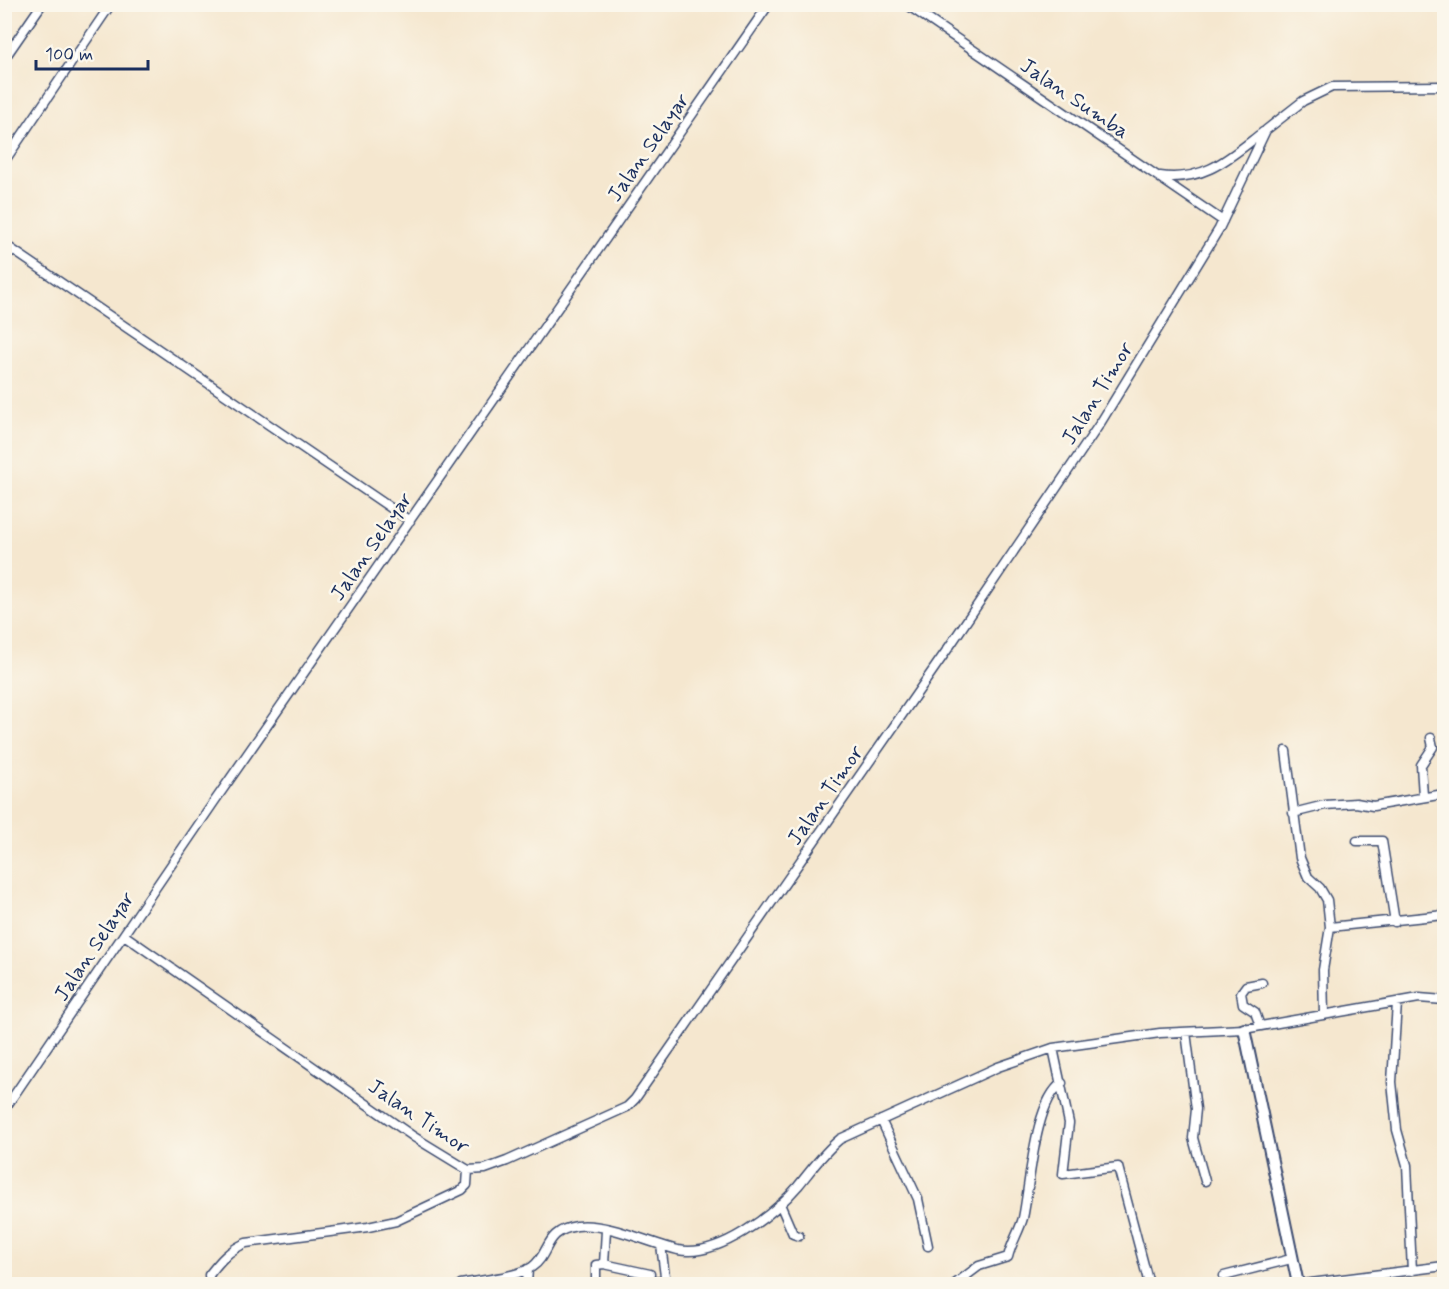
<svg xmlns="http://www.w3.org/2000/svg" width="1449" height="1289" viewBox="0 0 1449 1289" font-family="Mynerve,sans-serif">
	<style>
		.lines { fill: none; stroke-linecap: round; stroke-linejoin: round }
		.minor-casing { stroke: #3c4b6f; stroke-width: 11 }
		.tertiary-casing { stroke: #3c4b6f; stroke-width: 14 }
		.minor { stroke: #fff; stroke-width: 8 }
		.tertiary { stroke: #fff; stroke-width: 10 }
		.labels { text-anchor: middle; stroke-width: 5; stroke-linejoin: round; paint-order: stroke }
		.street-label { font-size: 21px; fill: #1b2f5e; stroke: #fbf7ec }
	</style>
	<rect width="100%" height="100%" fill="#fbf7ec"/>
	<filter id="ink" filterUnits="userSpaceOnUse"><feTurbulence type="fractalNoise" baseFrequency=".0167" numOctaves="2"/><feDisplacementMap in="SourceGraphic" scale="12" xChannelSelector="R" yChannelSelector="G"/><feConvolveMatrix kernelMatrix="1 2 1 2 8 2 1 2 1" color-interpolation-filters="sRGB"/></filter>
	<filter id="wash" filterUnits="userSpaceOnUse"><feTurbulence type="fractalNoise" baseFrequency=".008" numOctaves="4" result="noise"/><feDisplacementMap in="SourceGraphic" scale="24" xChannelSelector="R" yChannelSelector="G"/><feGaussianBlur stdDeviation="1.35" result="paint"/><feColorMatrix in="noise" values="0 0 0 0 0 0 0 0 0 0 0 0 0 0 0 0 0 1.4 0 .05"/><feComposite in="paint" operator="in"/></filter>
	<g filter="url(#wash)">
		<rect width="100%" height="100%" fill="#f5e7cf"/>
	</g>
	<g filter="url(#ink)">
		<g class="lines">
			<defs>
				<path id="minor" d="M906 4 1223 221
					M4 59 42 4
					M4 162 111 4
					M1160 176C1205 182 1229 158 1263 132
					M4 244 410 521
					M1286 751 1300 858 1308 877 1320 888 1327 900 1330 927 1323 970 1324 1015
					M1423 796 1421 765 1433 747 1431 738
					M1293 813 1325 805 1356 803 1373 806 1444 794
					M1357 841H1382L1395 922
					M1330 927 1444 915
					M124 935 414 1137 468 1170 485 1169 507 1161 627 1107 635 1099 947 650 1101 422 1219 229 1266 130 1303 101 1332 87 1444 86
					M1397 1003 1392 1082 1397 1130 1407 1165 1412 1271
					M1260 1026 1255 1012 1243 1004 1241 993 1246 986 1262 983
					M1186 1032 1196 1109 1193 1138 1205 1181
					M1053 1048 1069 1123 1063 1174 1118 1167 1149 1284
					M4 1110 214 802 769 4
					M881 1120 918 1199 928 1246
					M780 1204 793 1234 799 1236
					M661 1245 666 1284
					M604 1264 650 1274V1282L665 1281
					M1224 1276 1291 1259
					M210 1284 209 1275C220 1261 229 1250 246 1243L368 1227 396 1221 462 1190 467 1185 468 1170
					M461 1284C480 1280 517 1277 532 1267 551 1254 543 1231 577 1226 606 1222 649 1243 678 1250 718 1258 773 1215 798 1186 812 1169 823 1153 840 1139L998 1067 1053 1048 1160 1033 1244 1029 1419 998 1444 1000
					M527 1284 528 1269
					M596 1284V1265L604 1264 606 1230
					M955 1284 979 1266 1008 1257C1011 1244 1019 1232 1023 1218 1030 1186 1034 1102 1062 1083
					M1303 1284 1444 1266"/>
				<path id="tertiary" d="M1244 1029 1298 1284"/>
			</defs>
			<use href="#minor" class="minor-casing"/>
			<use href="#tertiary" class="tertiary-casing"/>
			<use href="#minor" class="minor"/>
			<use href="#tertiary" class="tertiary"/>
		</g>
	</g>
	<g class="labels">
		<g class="street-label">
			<text transform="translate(1075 98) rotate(34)" y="7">Jalan Sumba</text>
			<text transform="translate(648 147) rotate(-55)" y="7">Jalan Selayar</text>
			<text transform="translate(1097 393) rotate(-58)" y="7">Jalan Timor</text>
			<text transform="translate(371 546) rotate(-55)" y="7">Jalan Selayar</text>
			<text transform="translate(825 795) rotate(-55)" y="7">Jalan Timor</text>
			<text transform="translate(94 946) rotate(-56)" y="7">Jalan Selayar</text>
			<text transform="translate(419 1116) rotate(34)" y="7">Jalan Timor</text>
		</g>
	</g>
	<rect width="1449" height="1289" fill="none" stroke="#fbf7ec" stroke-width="24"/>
	<path d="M36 60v9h112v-9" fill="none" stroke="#1b2f5e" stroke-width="3"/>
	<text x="45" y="60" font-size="18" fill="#1b2f5e" stroke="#fbf7ec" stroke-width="4.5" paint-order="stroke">100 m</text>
</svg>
